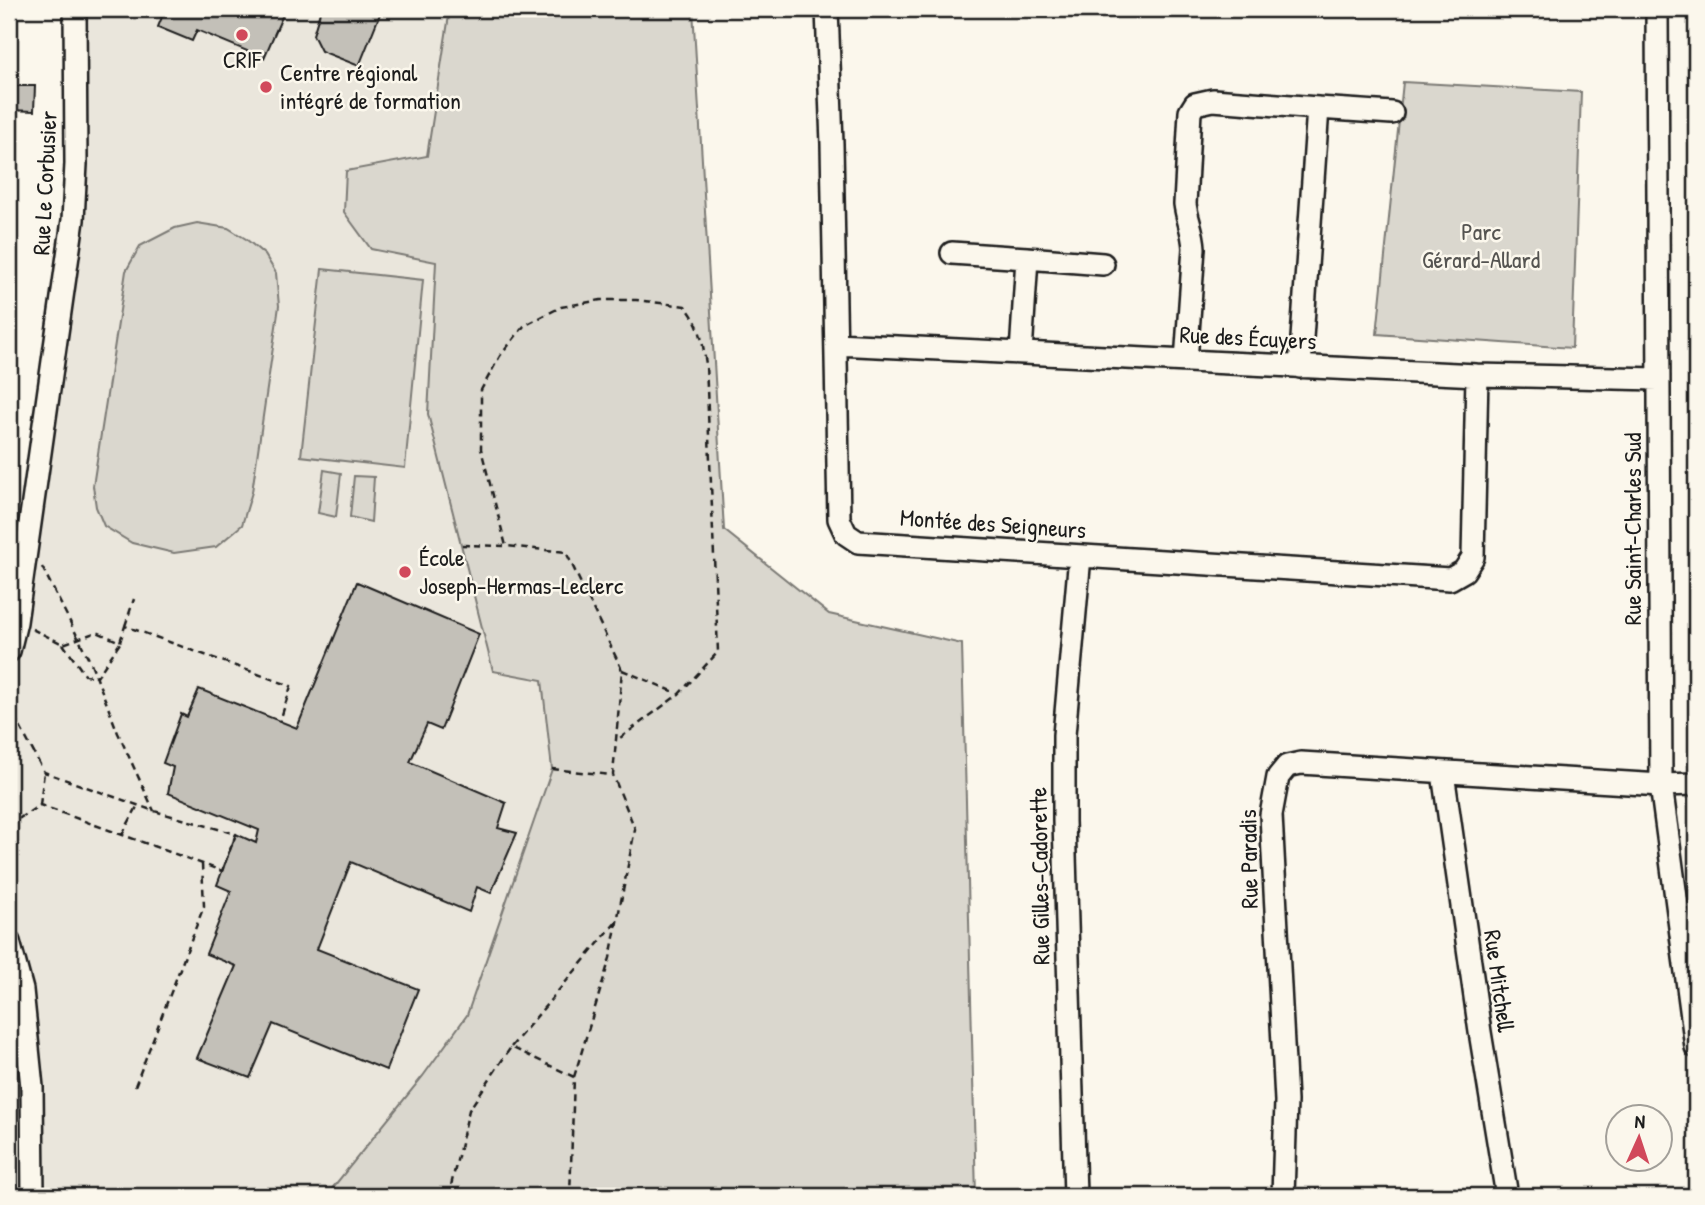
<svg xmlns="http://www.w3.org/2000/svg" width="1705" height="1205" viewBox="0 0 1705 1205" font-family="'Patrick Hand',sans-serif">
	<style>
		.built { fill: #eae6dc }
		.green { fill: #dad7ce; stroke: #7b7a75; stroke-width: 2 }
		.building { fill: #c3c0b8; stroke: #1c1c1c; stroke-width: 2 }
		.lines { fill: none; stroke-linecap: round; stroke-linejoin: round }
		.minor-casing { stroke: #1c1c1c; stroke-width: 26 }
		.path { stroke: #1c1c1c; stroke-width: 2.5; stroke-dasharray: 7 5; stroke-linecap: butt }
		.minor { stroke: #fbf7ec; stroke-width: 21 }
		.poi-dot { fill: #d1495b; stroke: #fbf7ec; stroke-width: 2.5 }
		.labels { text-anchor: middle; stroke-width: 5; stroke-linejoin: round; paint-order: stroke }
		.poi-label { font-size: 24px; fill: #1c1c1c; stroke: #fbf7ec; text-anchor: start }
		.street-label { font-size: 24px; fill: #1c1c1c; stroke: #fbf7ec }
		.park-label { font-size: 24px; fill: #555451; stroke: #fbf7ec }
	</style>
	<rect width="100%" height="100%" fill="#fbf7ec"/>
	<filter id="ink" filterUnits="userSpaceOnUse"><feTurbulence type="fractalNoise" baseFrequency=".0143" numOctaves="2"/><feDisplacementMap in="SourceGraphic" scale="14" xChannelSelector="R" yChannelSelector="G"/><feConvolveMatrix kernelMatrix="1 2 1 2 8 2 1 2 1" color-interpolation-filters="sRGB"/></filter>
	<g filter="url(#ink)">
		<path class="built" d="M85 9H693L724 530 829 614 962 644 976 1196H45L35 999 9 897V679L21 648 88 203Z"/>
		<path class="green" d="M450 9H693L724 530 829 614 962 644 976 1196H326L423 1076 467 1015 552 769 542 680 493 671 428 414 436 262 371 249 344 212 346 171 427 156Z
			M1403 82 1581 92 1572 348 1377 334Z
			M197 223 228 228 246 239 265 255 276 273 279 306 252 492 242 525 216 547 174 553 132 543 104 526 96 507 93 486 126 271 140 246 175 228Z
			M322 269 423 280 405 468 301 456Z
			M324 470 341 473 336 517 318 513Z
			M354 476 374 477 371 522 350 517Z"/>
		<path class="building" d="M153 9H281L285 10 264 58 197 30 192 41 158 27 162 17 152 13Z
			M321 9H382L359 66 321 51 313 35Z
			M9 86H35L34 111 9 110Z
			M357 582 479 634 441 730 427 724 410 762 506 803 498 828 517 833 491 893 477 887 469 912 351 862 317 949 418 989 386 1070 273 1024 250 1078 197 1058 236 966 206 954 231 891 217 885 236 834 256 843 259 830 168 793 173 767 163 763 181 714 187 717 199 689 297 728Z"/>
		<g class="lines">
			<defs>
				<path id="minor" d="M827 9 832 144 839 519 846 534 858 542 1450 579 1464 571 1473 557 1477 375
					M1657 9 1661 785 1696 1047
					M952 253 1027 258 1021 353
					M1027 258 1103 264
					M836 344 1477 375 1658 379
					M1186 361 1194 248C1193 230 1187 220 1185 204L1190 112 1195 104 1213 100 1318 108
					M1300 367 1318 108 1392 113
					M9 651 16 622 73 220 76 164 75 9
					M1443 773 1480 1032 1507 1196
					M9 942 22 990 32 1087 33 1196
					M1075 1196 1064 821V735L1080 556
					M1283 1196 1286 1101 1271 815 1278 777 1287 766 1301 763 1661 785 1696 784"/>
			</defs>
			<use href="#minor" class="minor-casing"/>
			<path class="path" d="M462 545 504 546
				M42 567 91 663 118 733 154 811
				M125 626 134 599
				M32 629 63 644 97 632 120 642 125 626 291 686 280 721
				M63 644 85 675 97 677 120 643
				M622 670 677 693
				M9 706 44 772 154 811 236 834 222 871 40 805 9 825
				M552 769 611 775
				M40 805 44 772
				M122 835 138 805
				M511 1047 617 921
				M574 1077 610 958 635 829 613 775 622 670 566 552 506 546 481 449V390L500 356 524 326 561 307 601 300H636L685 306C701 325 702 340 706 364L718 652 679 694 616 741
				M135 1086 204 906 202 864
				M447 1196 449 1194 469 1110 511 1047 574 1077 570 1196"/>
			<use href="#minor" class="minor"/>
		</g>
	</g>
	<g class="poi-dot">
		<circle cx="242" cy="35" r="7"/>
		<circle cx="266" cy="87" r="7"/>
		<circle cx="405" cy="572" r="7"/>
	</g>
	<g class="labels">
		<g class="poi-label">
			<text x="242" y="68" text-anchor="middle">CRIF</text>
			<text x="280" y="81">Centre régional<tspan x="280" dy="28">intégré de formation</tspan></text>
			<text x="419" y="566">École<tspan x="419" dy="28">Joseph-Hermas-Leclerc</tspan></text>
		</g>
		<g class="street-label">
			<text transform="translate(45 183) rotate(-87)" y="8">Rue Le Corbusier</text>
			<text transform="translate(1248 338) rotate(3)" y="8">Rue des Écuyers</text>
			<text transform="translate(993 524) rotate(4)" y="8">Montée des Seigneurs</text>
			<text transform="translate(1633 529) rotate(-90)" y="8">Rue Saint-Charles Sud</text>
			<text transform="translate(1249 859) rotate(-91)" y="8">Rue Paradis</text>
			<text transform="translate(1040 876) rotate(-91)" y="8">Rue Gilles-Cadorette</text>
			<text transform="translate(1499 981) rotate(82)" y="8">Rue Mitchell</text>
		</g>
		<g class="park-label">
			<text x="1481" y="240">Parc<tspan x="1481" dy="28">Gérard-Allard</tspan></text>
		</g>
	</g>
	<rect width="1705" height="1205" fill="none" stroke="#fbf7ec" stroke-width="35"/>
	<rect x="18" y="18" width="1670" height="1170" fill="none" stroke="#1c1c1c" stroke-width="2.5" filter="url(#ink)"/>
	<g transform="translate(1639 1138) rotate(3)"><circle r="33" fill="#fbf7ec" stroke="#a29f99" stroke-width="2"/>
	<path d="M0-5L12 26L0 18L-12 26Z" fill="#d1495b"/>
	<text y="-10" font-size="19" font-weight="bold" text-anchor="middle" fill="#1c1c1c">N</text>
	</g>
</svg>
